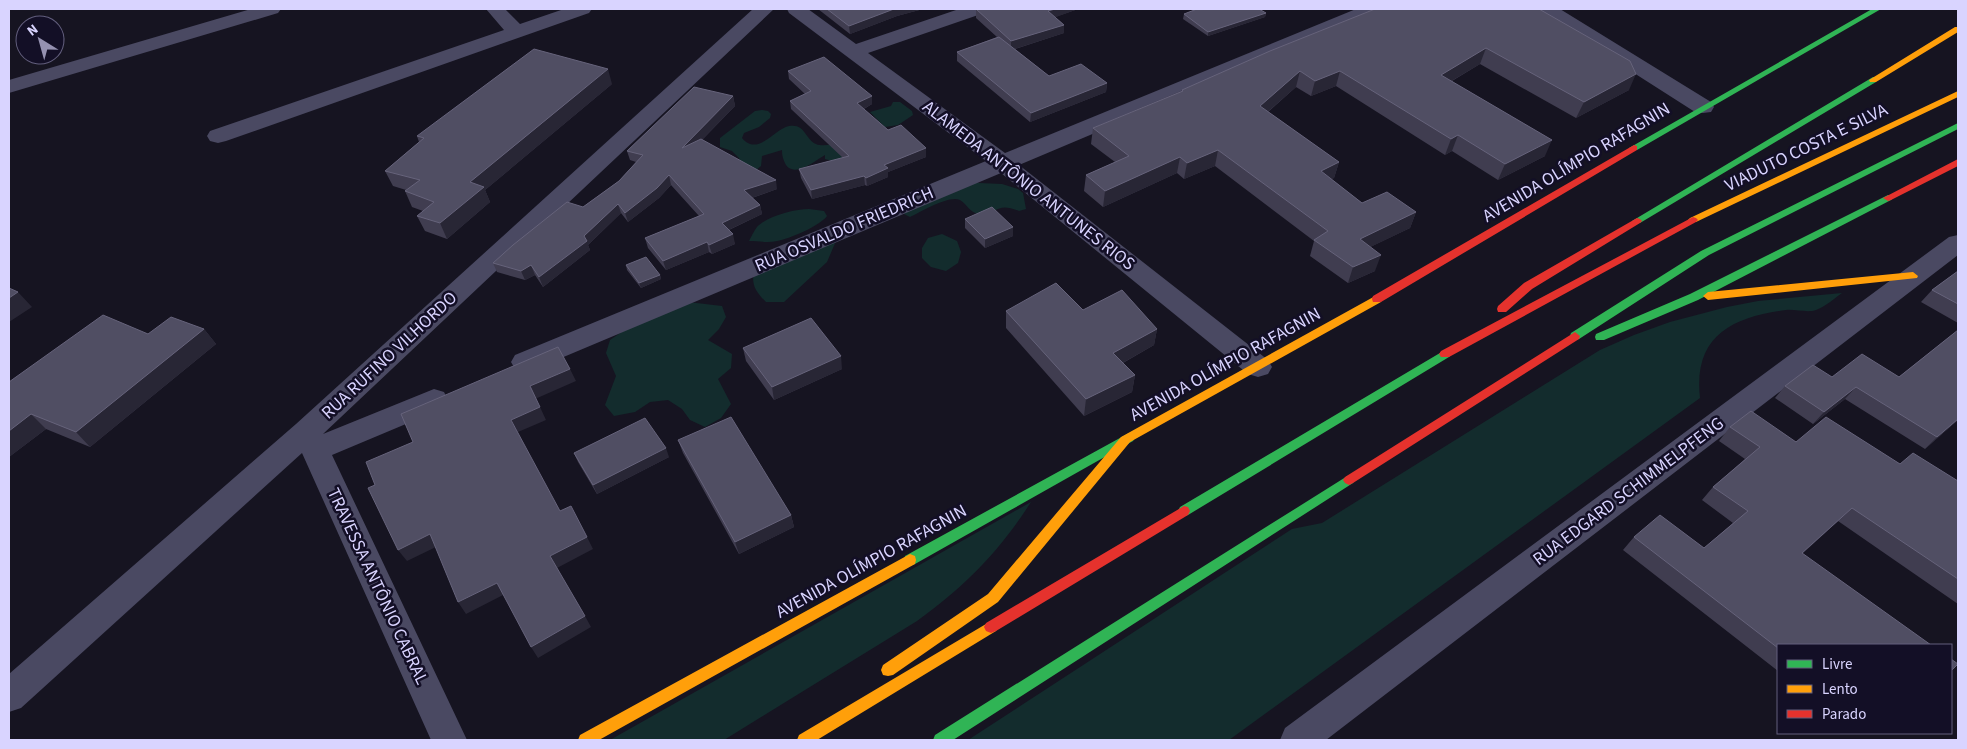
<svg xmlns="http://www.w3.org/2000/svg" width="1967" height="749" viewBox="0 0 1967 749" font-family="'Source Sans 3',sans-serif">
	<style>
		.green { fill: #132c2d }
		.lines { fill: none; stroke-linecap: round; stroke-linejoin: round }
		.street { fill: #4a4962; fill-rule: evenodd }
		.fast { fill: #30b455; fill-rule: evenodd }
		.slow { fill: #ff9f0a; fill-rule: evenodd }
		.jam { fill: #e5322d; fill-rule: evenodd }
		.wall { fill: #403d50 }
		.shaded-wall { fill: #282635 }
		.building { fill: #504e63; stroke: #66637b }
		.labels { text-anchor: middle; stroke-width: 5; stroke-linejoin: round; paint-order: stroke }
		.street-label { font-size: 18px; fill: #d9d4ff; stroke: #130f26 }
	</style>
	<rect width="100%" height="100%" fill="#161421"/>
	<path class="green" d="M893 102H900L912 111 913 115 898 125 885 127 870 112 891 106Z
		M762 110 768 111 771 114 770 118 759 127 744 133 742 138C758 157 774 129 789 126 805 123 805 139 816 144 822 147 832 144 839 144L846 158 832 161 825 159V155C816 160 795 178 786 165 783 159 782 156 782 150L762 156 761 166 756 170 741 163 739 158 732 151 720 147V138L755 111Z
		M965 179 979 183 1002 184 1018 189 1023 193 1026 209 1019 211C996 201 998 215 979 214 970 213 967 204 960 200 949 195 921 212 910 217L904 214 906 209Z
		M809 209 824 211 827 216C820 226 789 239 777 241 768 243 758 241 749 241 751 237 754 231 757 227 767 216 795 209 809 209Z
		M942 234 957 241 961 252 958 263 946 271 931 267 922 258V248L928 238Z
		M836 241 827 262 784 302H766C756 292 751 285 754 271Z
		M1842 293C1835 298 1825 307 1816 310 1808 313 1795 309 1786 310 1731 317 1693 337 1700 398L1229 740H968L1292 529 1322 523 1600 350 1634 335 1670 322 1727 307 1758 301Z
		M688 302 722 306 726 317 719 329 708 340 732 354 731 368 718 379 731 404 721 418 705 427 690 420 682 409 668 400 650 402 635 412 614 416 605 405 616 376 606 353 610 340 651 312Z
		M1031 502C998 553 966 585 917 621L724 740H610Z"/>
	<g class="lines">
		<path class="street" d="M251 9H281L278 13 9 93V80Z
			M486 9H505L520 24 564 9H592L589 13 226 141 218 143 210 141 207 136 210 131 504 30Z
			M753 9H774L323 434 434 389 444 392 448 400 444 408 332 455 467 740H431L302 453 21 708 9 712V674L296 424Z
			M787 9H808L856 44 959 9H986L984 13 868 53 1005 153 1356 9H1381L1379 13 1019 165 1268 360 1272 367 1268 374 1258 377 1248 374 1001 173 535 369 525 372 515 369 511 362 515 355 986 161 789 13Z
			M1537 9H1560L1711 102 1714 107 1711 112 1703 113 1695 112 1540 13Z
			M1958 235V255L1326 740H1280L1285 728 1949 237Z"/>
		<path class="fast" d="M1872 9H1881L1637 150H1631L1629 148Z
			M1873 77 1876 78V82L1640 223H1634L1632 221Z
			M1958 123V129L1709 255 1579 339 1575 340 1570 336 1571 333 1701 251Z
			M1888 195 1891 196 1893 198 1891 200 1698 300 1604 340H1596L1595 337 1596 334 1690 294Z
			M1445 350 1449 351 1451 354 1449 357 1188 515 1184 516 1180 515 1178 511 1180 507Z
			M1129 433 1133 435 1135 438 1133 441 915 564 910 566 905 564 904 560 905 556Z
			M1349 475 1353 477 1355 480 1353 483 953 740H933L935 735Z"/>
		<path class="slow" d="M1955 27H1958V32L1876 82H1870L1869 80Z
			M1958 91V97L1696 222H1690L1688 220 1690 218Z
			M1913 272 1918 276 1917 278 1708 300 1703 296 1708 292Z
			M1377 295 1381 296 1382 299 1381 302 1130 442 998 602 893 675 888 676 883 675 881 670 883 665 988 594 1121 437Z
			M910 554 915 556 916 560 915 564 599 740H578L580 735Z
			M991 621 996 623 998 627 996 631 817 740H797L799 735Z"/>
		<path class="jam" d="M1634 145 1637 146V150L1381 302H1373L1372 299 1373 296Z
			M1958 159V166L1891 200 1888 201 1883 198Z
			M1693 217 1696 218 1698 220 1696 222 1449 357H1441L1439 354 1441 351Z
			M1637 218 1640 219 1642 221 1640 223 1532 289 1506 312H1498L1497 309 1498 306 1524 283Z
			M1575 332 1580 336 1579 339 1353 483 1349 485 1345 483 1343 480 1345 477Z
			M1184 506 1188 507 1190 511 1188 515 996 631 991 633 986 631 984 627 986 623Z"/>
	</g>
	<path class="wall" d="M818 9H923L897 16 850 34Z
		M976 9H1078L1055 17 1064 25V33L1015 49 1049 76 1107 83 1106 92 1030 122 957 61V52L997 37 976 18Z
		M1375 9 1629 90 1576 118 1480 64 1452 81 1545 156 1498 180 1452 151 1445 155 1336 86 1311 96 1296 87 1268 112 1339 162 1334 178 1331 179 1362 203 1416 212 1410 228 1370 247 1375 271 1348 283 1310 256 1314 241 1215 166 1184 179 1177 173 1103 207 1084 191 1086 175 1115 162 1091 144 1093 128 1181 91 1182 90Z
		M1266 13 1265 17 1208 36 1183 19 1184 14Z
		M788 71 872 104 864 109 888 130 926 157 888 172V177L867 186 865 185 812 199 801 178 799 169 843 158 791 109 790 101 805 94 789 79Z
		M612 84 485 190 490 202 447 239 425 231 417 216 423 211 412 207 405 191 406 190 393 186 385 171 419 142 417 136Z
		M733 96 735 106 702 140 777 189 752 198 760 205 762 214 729 230 735 244 712 254 709 252 666 270 648 248 645 238 699 216 671 185 659 198 628 222 621 213 588 245 590 250 543 287 535 275 525 280 497 272 493 263 583 207 619 181 636 162 630 160 627 151Z
		M965 219 1013 236 985 248 965 228Z
		M626 265 660 275 661 279 641 288 627 270Z
		M1958 271V323L1921 302 1932 290Z
		M1083 310 1157 329 1154 345 1123 363 1135 375 1132 392 1084 416 1006 328V311Z
		M204 329 216 344 90 447 46 429 9 457V382L148 334Z
		M1958 330V420L1925 449 1845 399 1813 424 1775 398 1785 386 1832 377H1899Z
		M743 348 842 369 774 400 746 361Z
		M1730 427 1900 464 1958 481V604L1838 521 1802 554 1778 645V671L1623 550 1634 537 1704 548 1733 523 1702 500 1713 487 1745 459 1719 441Z
		M678 440 791 515 794 527 739 554 683 453Z
		M574 453 669 457 597 494 578 462Z"/>
	<path class="shaded-wall" d="M894 9H923L897 16 850 34 849 26Z
		M1055 9H1078L1048 20V11Z
		M1266 13 1265 17 1208 36V32Z
		M1064 25V33L1011 50V41Z
		M1486 48 1480 64 1436 90 1441 75Z
		M608 69 612 84 485 190 490 202 447 239 440 223 470 182Z
		M1300 71 1296 87 1256 122 1260 106Z
		M1340 71 1336 86 1311 96 1315 81Z
		M1636 74 1629 90 1576 118 1584 102Z
		M1107 83 1106 92 1030 122 1031 113Z
		M733 96 735 106 685 157 682 148Z
		M872 96V104L858 112 857 103Z
		M1458 135 1452 151 1445 155 1451 139Z
		M1552 140 1545 156 1498 180 1505 164Z
		M926 148V157L888 172V177L867 186 866 178 884 165Z
		M1218 150 1215 166 1184 179 1187 163Z
		M1180 157 1177 173 1103 207 1105 191Z
		M1339 162 1334 178 1316 187 1321 171Z
		M669 175 671 185 659 198 628 222 625 213Z
		M864 176 865 185 812 199 811 190Z
		M776 180 777 189 746 200 744 190Z
		M618 204 621 213 588 245 590 250 543 287 539 277 584 236Z
		M760 205 762 214 724 232 722 223Z
		M1416 212 1410 228 1354 255 1360 239Z
		M1013 227V236L985 248V239Z
		M733 234 735 244 712 254 709 245Z
		M707 242 709 252 666 270 663 261Z
		M1381 255 1375 271 1348 283 1353 267Z
		M531 265 535 275 525 280 521 271Z
		M660 275 661 279 641 288 639 283Z
		M18 292 32 307 9 322V298Z
		M204 329 216 344 90 447 76 432Z
		M1157 329 1154 345 1110 370 1113 353Z
		M841 356 842 369 774 400 772 387Z
		M570 369 576 381 535 399 530 386Z
		M1135 375 1132 392 1084 416 1086 399Z
		M1856 387 1845 399 1813 424 1824 412Z
		M540 407 546 420 518 432 511 420Z
		M31 414 46 429 9 457V431Z
		M1958 419V420L1925 449 1937 437Z
		M666 448 669 457 597 494 593 485Z
		M1852 508 1838 521 1788 567 1802 553Z
		M791 515 794 527 739 554 735 542Z
		M430 534 438 546 407 561 398 550Z
		M587 537 593 549 557 568 550 556Z
		M497 583 505 594 466 614 458 602Z
		M585 616 591 627 538 658 531 647Z"/>
	<path class="building" d="M827 9H894L849 26Z
		M976 9H1055L1048 11 1064 25 1011 41Z
		M1197 9H1259L1266 13 1208 32 1184 14Z
		M1375 9H1539L1630 61 1636 74 1584 102 1486 48 1441 75 1552 140 1505 164 1458 135 1451 139 1340 71 1315 81 1300 71 1260 106 1339 162 1321 171 1362 203 1387 192 1416 212 1360 239 1381 255 1353 267 1314 240 1328 231 1218 150 1187 163 1180 157 1105 191 1086 175 1129 156 1093 128 1183 91 1182 90 1270 51Z
		M999 37 1049 76 1081 64 1107 83 1031 113 957 52Z
		M534 49 608 69 470 182 484 187 440 223 417 216 434 202 405 191 420 180 385 171 424 138 417 136Z
		M824 57 872 96 857 103 888 130 901 125 926 148 884 165 888 168 866 178 864 176 811 190 799 169 849 156 790 101 811 91 788 71Z
		M694 87 733 96 682 148 701 139 776 180 744 190 760 205 722 223 733 234 709 245 707 242 663 261 645 238 704 214 669 175 657 188 625 213 618 204 584 236 587 241 539 277 531 265 521 271 493 263 513 245 567 202 583 207 619 181 643 155 627 151Z
		M992 207 1013 227 985 239 965 219Z
		M646 257 660 275 639 283 626 265Z
		M1958 271V304L1932 290Z
		M1056 283 1083 310 1122 290 1157 329 1113 353 1135 375 1086 399 1006 311Z
		M9 288 18 292 9 298Z
		M103 315 148 334 171 317 204 329 76 432 31 414 9 431V382Z
		M811 318 841 356 772 387 743 348Z
		M1958 330V419L1937 437 1856 387 1824 412 1785 386 1813 365 1832 377 1862 354 1899 377Z
		M558 347 570 369 530 386 540 407 511 420 560 511 571 506 587 537 550 556 585 616 531 647 497 583 458 602 430 534 398 550 368 488 375 485 366 462 413 442 401 414Z
		M1751 411 1796 442 1826 417 1900 464 1913 453 1958 481V579L1852 508 1802 553 1931 645H1778V648L1634 537 1660 515 1704 548 1748 511 1713 487 1760 447 1730 427Z
		M731 417 791 515 735 542 678 440Z
		M645 418 666 448 593 485 574 453Z
		M1951 659 1958 664 1951 671Z"/>
	<g class="labels">
		<g class="street-label">
			<text transform="translate(1806 147) rotate(-26)" y="6">VIADUTO COSTA E SILVA</text>
			<text transform="translate(1576 162) rotate(-31)" y="6">AVENIDA OLÍMPIO RAFAGNIN</text>
			<text transform="translate(1029 185) rotate(38)" y="6">ALAMEDA ANTÔNIO ANTUNES RIOS</text>
			<text transform="translate(844 229) rotate(-23)" y="6">RUA OSVALDO FRIEDRICH</text>
			<text transform="translate(389 355) rotate(-43)" y="6">RUA RUFINO VILHORDO</text>
			<text transform="translate(1225 364) rotate(-29)" y="6">AVENIDA OLÍMPIO RAFAGNIN</text>
			<text transform="translate(1628 491) rotate(-37)" y="6">RUA EDGARD SCHIMMELPFENG</text>
			<text transform="translate(871 561) rotate(-29)" y="6">AVENIDA OLÍMPIO RAFAGNIN</text>
			<text transform="translate(378 586) rotate(65)" y="6">TRAVESSA ANTÔNIO CABRAL</text>
		</g>
	</g>
	<rect width="1967" height="749" fill="none" stroke="#d9d4ff" stroke-width="20"/>
	<rect x="1777" y="644" width="175" height="90" fill="#130f26" stroke="#625e7d"/>
	<rect x="1787" y="660" width="25" height="8" fill="#30b455" stroke="#625e7d"/>
	<text x="1822" y="669" font-size="15" fill="#d9d4ff">Livre</text>
	<rect x="1787" y="685" width="25" height="8" fill="#ff9f0a" stroke="#625e7d"/>
	<text x="1822" y="694" font-size="15" fill="#d9d4ff">Lento</text>
	<rect x="1787" y="710" width="25" height="8" fill="#e5322d" stroke="#625e7d"/>
	<text x="1822" y="719" font-size="15" fill="#d9d4ff">Parado</text>
	<g transform="translate(40 40) rotate(323)"><circle r="24" fill="#130f26" stroke="#625e7d"/>
	<path d="M0-4L9 19L0 12L-9 19Z" fill="#9591b1"/>
	<text y="-8" font-size="14" font-weight="bold" text-anchor="middle" fill="#d9d4ff">N</text>
	</g>
</svg>
